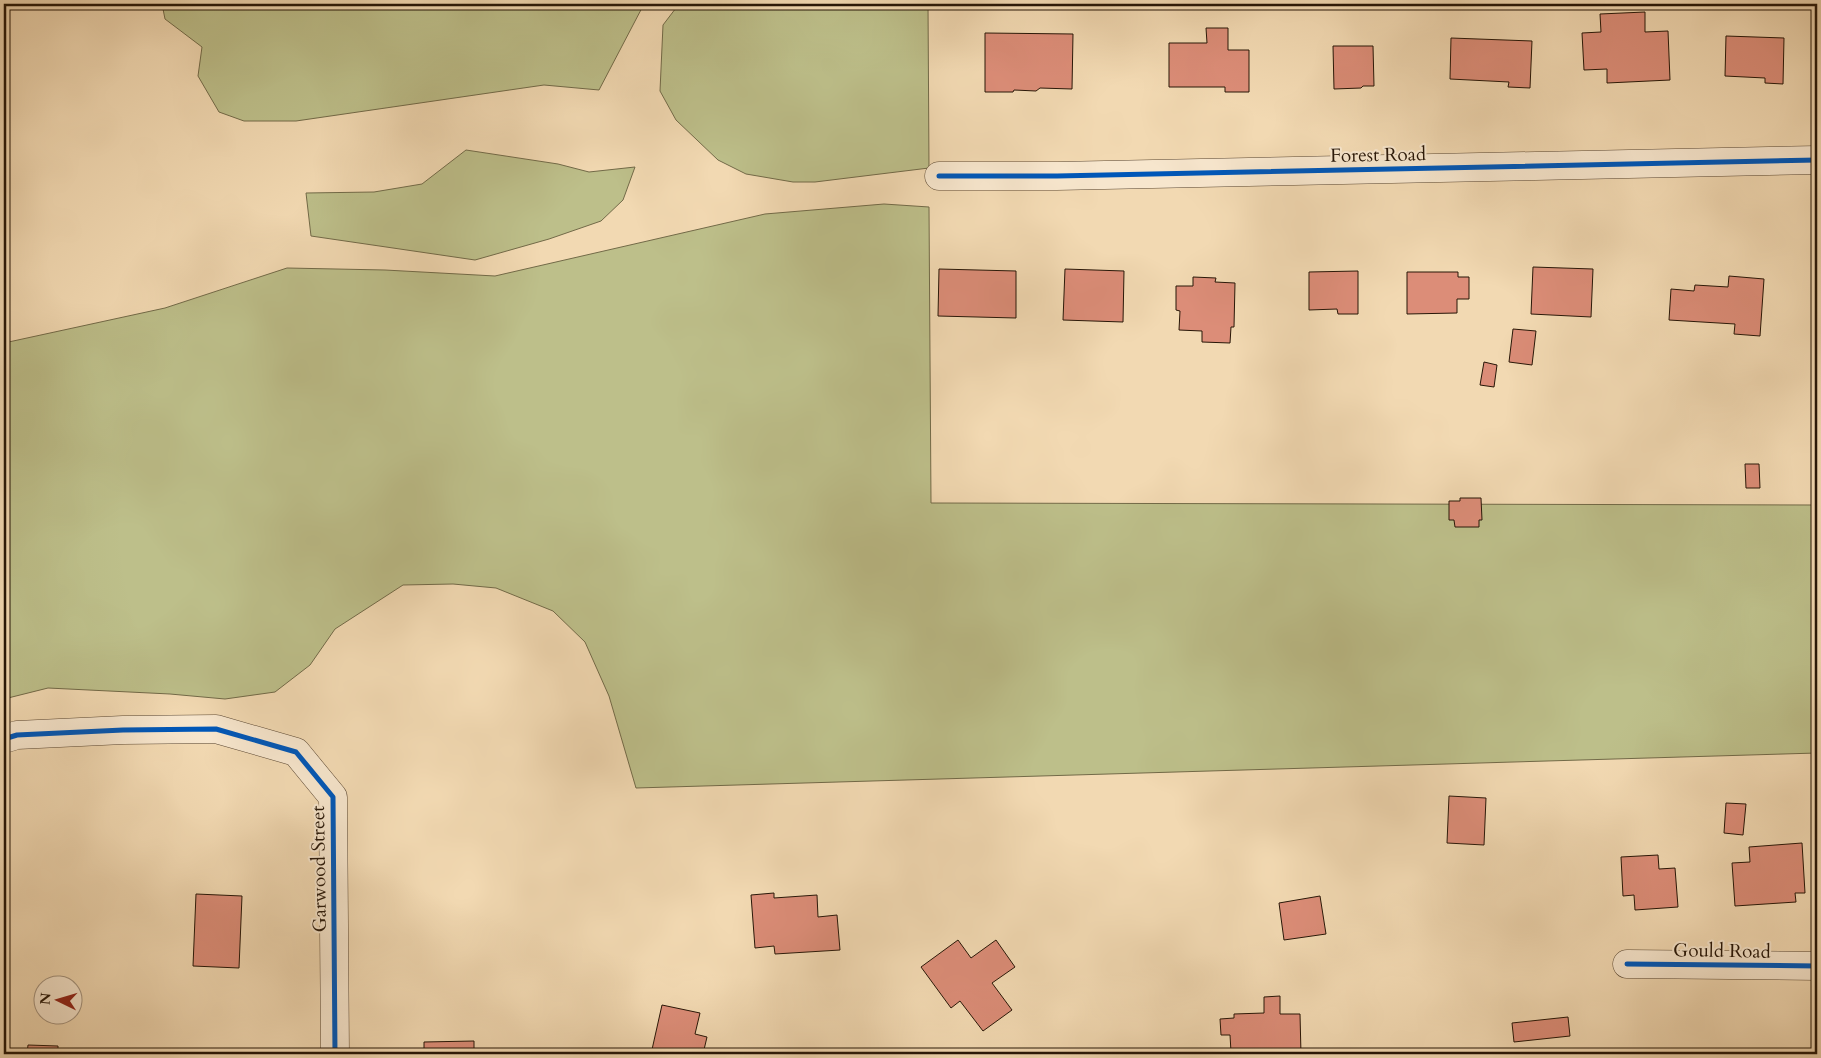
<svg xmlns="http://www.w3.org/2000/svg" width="1821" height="1058" viewBox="0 0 1821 1058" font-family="Cardo,serif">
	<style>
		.green { fill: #bdbf8a; stroke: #726a48 }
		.building { fill: #dc8d78; stroke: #271607 }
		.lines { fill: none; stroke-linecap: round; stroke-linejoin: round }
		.minor-casing { stroke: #5a4732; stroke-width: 29 }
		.minor { stroke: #f7e6cd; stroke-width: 28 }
		.cycleway-casing { stroke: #f7e6cd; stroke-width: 8 }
		.cycleway { stroke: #0057b8; stroke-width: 5 }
		.labels { text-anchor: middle; stroke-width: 4; stroke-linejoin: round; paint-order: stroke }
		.street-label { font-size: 19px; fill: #271607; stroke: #f7e6cd }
	</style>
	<rect width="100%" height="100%" fill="#f2d9b2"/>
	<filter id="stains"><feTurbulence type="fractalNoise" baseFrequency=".004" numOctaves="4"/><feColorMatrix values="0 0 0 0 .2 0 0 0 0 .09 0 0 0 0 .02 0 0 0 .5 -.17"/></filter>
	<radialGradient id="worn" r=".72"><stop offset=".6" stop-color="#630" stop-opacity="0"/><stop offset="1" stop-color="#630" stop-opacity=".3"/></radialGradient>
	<path class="green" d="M162 4H644L599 90 544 85 296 121H244L219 112 198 76 202 47 165 19Z
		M679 4H928L929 168 815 182H793L746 174 718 160 676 120 660 91 663 25Z
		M466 150 558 164 589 172 635 167 623 200 601 221 549 239 475 260 311 236 306 193 374 192 422 184Z
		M884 204 929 207 931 503 1817 505V753L636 788 609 696 585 642 553 611 496 588 453 584 403 585 335 629 310 665 275 692 225 699 170 694 48 688 4 699V343L165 308 287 268 385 270 495 276 765 214Z"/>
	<path class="building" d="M1645 12V32L1668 31 1670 80 1607 83V69L1584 70 1582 33 1601 32 1600 14Z
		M1206 28H1228V50H1249V92H1225V87H1169V43H1207Z
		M985 33 1073 34 1072 89 1040 88 1036 91 1014 90 1013 92H985Z
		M1726 36 1784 38 1783 84 1765 83V78L1725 76Z
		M1451 38 1532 41 1530 88 1508 87 1509 82 1450 79Z
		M1333 46H1373L1374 86H1363L1361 88 1334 89Z
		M1533 267 1593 269 1591 317 1531 314Z
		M939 269 1016 271V318L938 316Z
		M1065 269 1124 271 1123 322 1063 320Z
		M1358 271V314H1338L1337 309 1309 310V272Z
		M1407 272H1458V277H1469V299H1457V313L1407 314Z
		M1729 276 1764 279 1760 336 1734 334 1735 324 1669 320 1671 289 1694 291 1695 285 1728 287Z
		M1193 277 1216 278 1215 282 1235 283 1234 327H1231L1230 343 1202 342V331L1179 330 1180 311 1176 310V286H1193Z
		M1513 329 1536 331 1532 365 1509 362Z
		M1484 362 1497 365 1494 387 1480 385Z
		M1745 464H1759L1760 488H1746Z
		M1460 498H1481L1482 520H1479V527H1455L1454 520H1449V501H1460Z
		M1449 796 1486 798 1484 845 1447 843Z
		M1726 803 1746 804 1743 835 1724 833Z
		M1802 843 1805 893H1795L1796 902 1735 906 1732 863 1750 862 1749 847Z
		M1658 855 1659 869 1675 868 1678 907 1635 910 1634 895 1623 896 1621 857Z
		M774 893V898L817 895 818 917 837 915 840 950 775 954 774 946 755 948 751 895Z
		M196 894 242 896 239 968 193 966Z
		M1320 896 1326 934 1284 940 1279 903Z
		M958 940 971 958 996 940 1015 967 992 983 1012 1010 983 1031 960 1001 951 1008 921 967Z
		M1280 996V1014H1300L1301 1054H1236V1052H1231L1230 1035H1221L1220 1019 1234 1018V1014L1264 1013V997Z
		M662 1005 700 1013 695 1034 707 1037 703 1054H651Z
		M1568 1017 1570 1036 1514 1042 1512 1023Z
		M474 1041V1054H424V1042Z
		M28 1045 58 1046V1054H27Z"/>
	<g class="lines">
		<defs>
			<path id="minor" d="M939 176H1057L1817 160
				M4 739 17 735 123 730 216 729 296 752 333 797 335 1054
				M1627 964 1817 966"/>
		</defs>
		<use href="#minor" class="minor-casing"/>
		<use href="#minor" class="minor"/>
		<defs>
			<path id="cycleway" d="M939 176H1057L1817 160
				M4 739 17 735 123 730 216 729 296 752 333 797 335 1054
				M1627 964 1817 966"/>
		</defs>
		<use href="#cycleway" class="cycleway-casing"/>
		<use href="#cycleway" class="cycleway"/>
	</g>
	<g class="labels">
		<g class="street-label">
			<text transform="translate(1378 154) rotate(-1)" y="7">Forest Road</text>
			<text transform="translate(318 869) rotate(-91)" y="7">Garwood Street</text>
			<text transform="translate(1722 950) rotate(1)" y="7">Gould Road</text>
		</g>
	</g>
	<rect width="1821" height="1058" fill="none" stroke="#f2d9b2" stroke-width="20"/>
	<rect x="5" y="5" width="1811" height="1048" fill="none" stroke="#271607" stroke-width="2.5"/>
	<rect x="10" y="10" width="1801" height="1038" fill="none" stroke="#271607"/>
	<g transform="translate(58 1000) rotate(275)"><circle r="24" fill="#f7e6cd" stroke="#a4937e"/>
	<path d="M0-4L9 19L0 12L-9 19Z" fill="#8f2418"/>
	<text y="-8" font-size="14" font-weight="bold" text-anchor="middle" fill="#271607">N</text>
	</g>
	<rect width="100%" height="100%" filter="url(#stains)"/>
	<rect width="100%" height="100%" fill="url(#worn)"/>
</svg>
